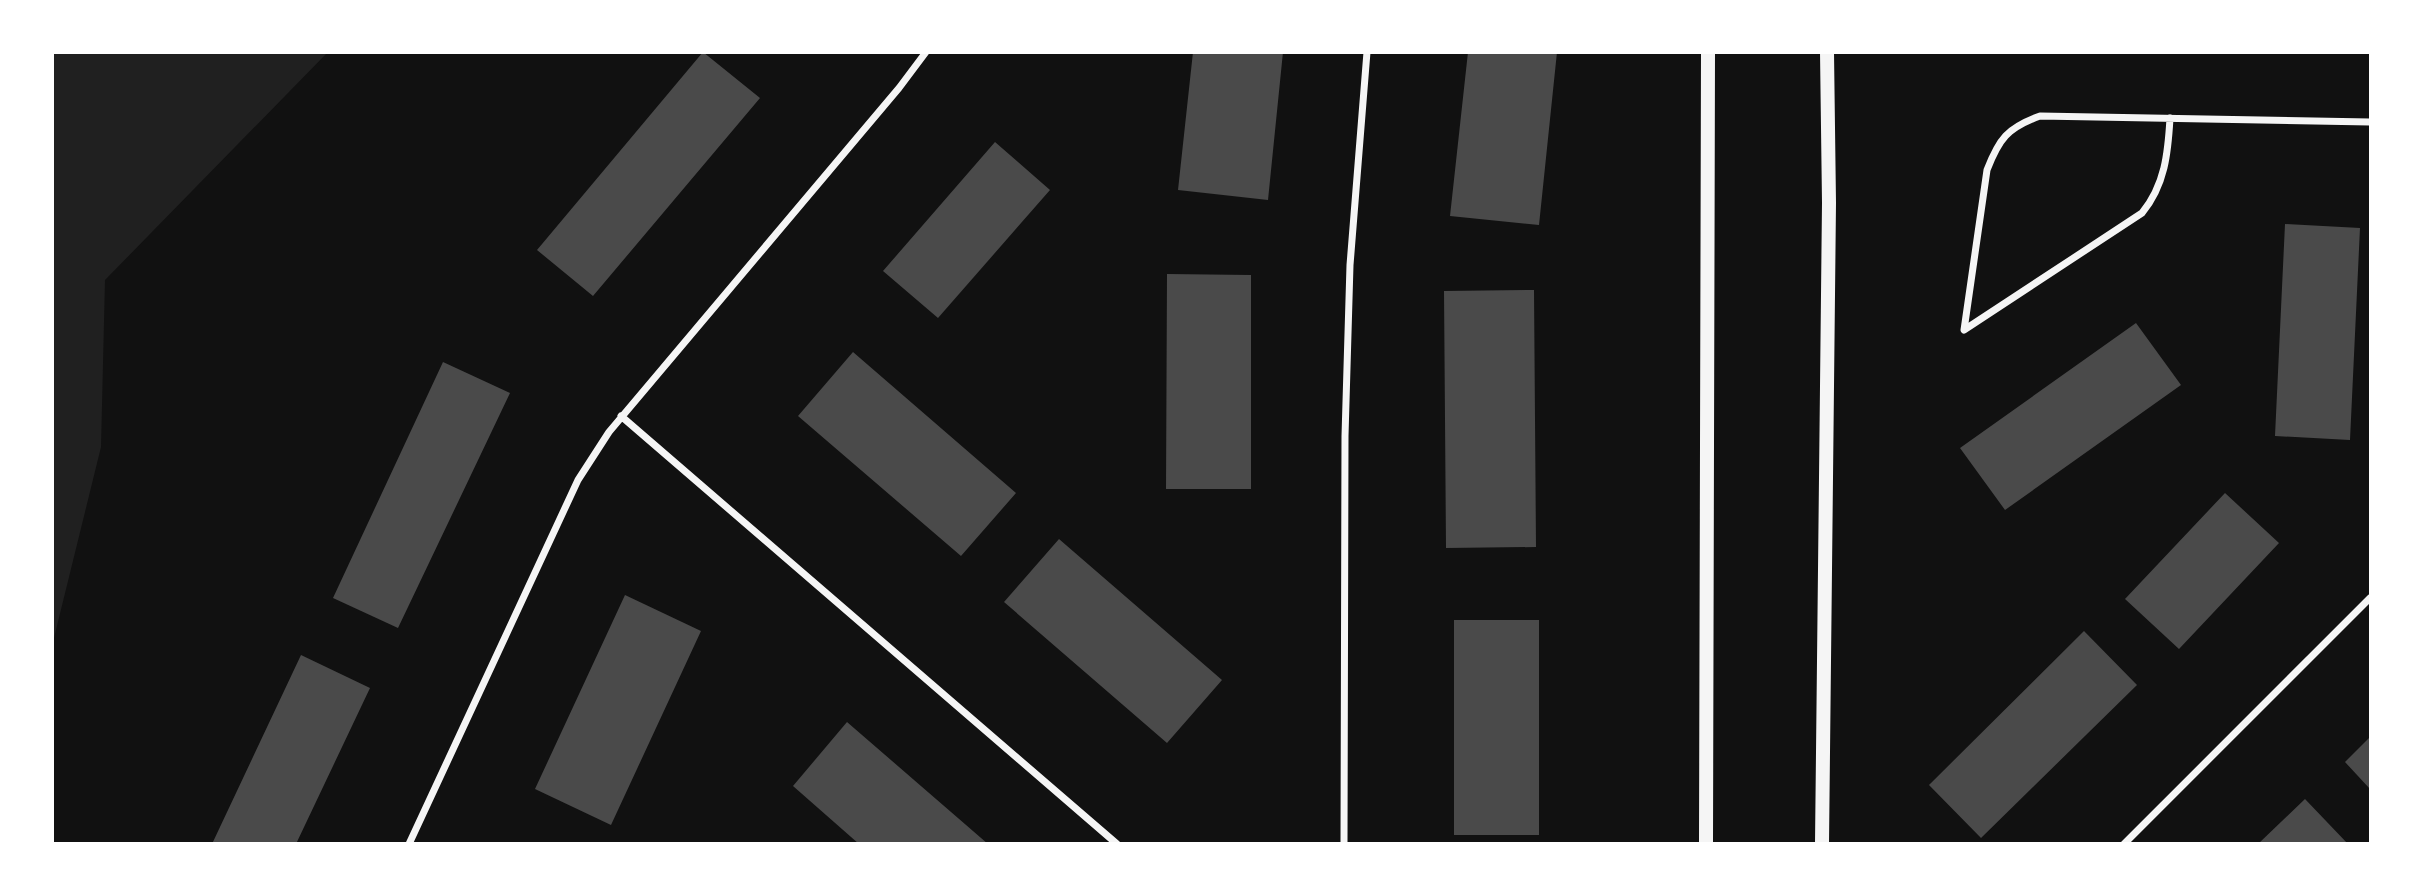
<svg xmlns="http://www.w3.org/2000/svg" width="2423" height="896" viewBox="0 0 2423 896" font-family="'Fira Sans',sans-serif">
	<style>
		.green { fill: #202020 }
		.building { fill: #4a4a4a }
		.lines { fill: none; stroke-linecap: round; stroke-linejoin: round }
		.minor { stroke: #f5f5f5; stroke-width: 7 }
		.secondary { stroke: #f5f5f5; stroke-width: 14 }
	</style>
	<rect width="100%" height="100%" fill="#111"/>
	<path class="green" d="M53 52 327 53 105 280 101 447 53 642Z"/>
	<path class="building" d="M703 52 760 98 593 296 537 250Z
		M1193 52H1283L1268 200 1178 190Z
		M1468 52H1557L1539 225 1450 216Z
		M995 142 1050 190 938 318 883 271Z
		M2285 224 2360 228 2350 440 2275 436Z
		M1167 274 1251 275V489H1166Z
		M1534 290 1536 547 1446 548 1444 291Z
		M2136 323 2181 385 2005 510 1960 448Z
		M853 352 1016 493 961 556 798 416Z
		M443 362 510 393 398 628 333 598Z
		M2225 493 2279 543 2179 649 2125 599Z
		M1059 539 1222 680 1167 743 1004 602Z
		M625 595 701 631 611 825 535 789Z
		M1454 620H1539V835H1454Z
		M2084 631 2137 685 1981 838 1929 785Z
		M301 655 370 688 296 844H212Z
		M847 722 988 844H859L793 786Z
		M2370 737V789L2345 762Z
		M2305 799 2348 844H2258Z"/>
	<g class="lines">
		<path class="minor" d="M2170 118C2168 153 2165 185 2142 213L1964 330 1987 170C1999 139 2007 128 2040 116L2370 122
			M621 416 1117 844
			M409 844 578 480 609 432 899 88 926 52
			M1344 844 1345 436 1350 265 1367 52
			M2124 844 2370 598"/>
		<path class="secondary" d="M1706 844 1708 52
			M1822 844 1829 203 1827 52"/>
	</g>
	<rect width="2423" height="896" fill="none" stroke="#ffffff" stroke-width="108"/>
</svg>
